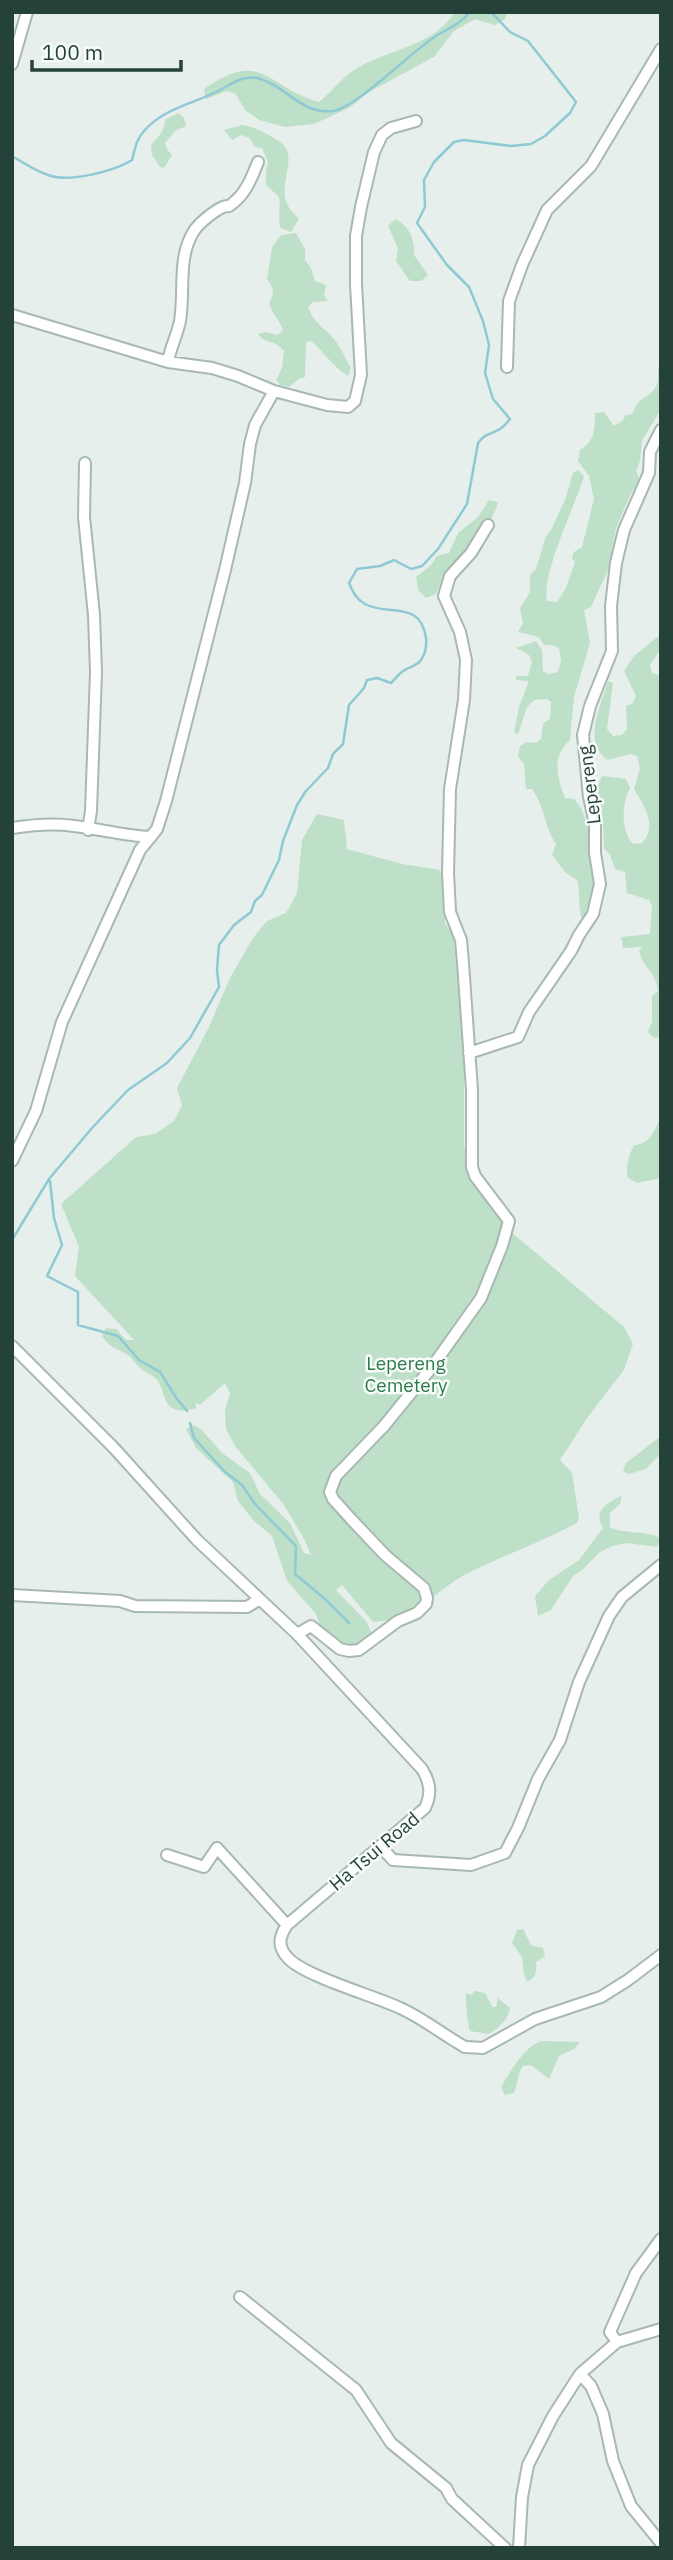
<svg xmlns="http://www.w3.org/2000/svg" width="673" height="2560" viewBox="0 0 673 2560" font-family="'IBM Plex Sans',sans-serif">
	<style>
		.green { fill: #bfe0c8 }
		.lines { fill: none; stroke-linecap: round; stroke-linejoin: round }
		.stream { stroke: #8ec9d4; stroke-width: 2.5 }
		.minor-casing { stroke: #a8b8b2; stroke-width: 14 }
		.minor { stroke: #fff; stroke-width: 10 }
		.labels { text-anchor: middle; stroke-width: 5; stroke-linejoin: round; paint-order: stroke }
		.street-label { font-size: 19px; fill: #24423a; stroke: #f7fbf9 }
		.park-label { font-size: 19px; fill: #2d7a4b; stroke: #f7fbf9 }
	</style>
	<rect width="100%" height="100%" fill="#e6efeb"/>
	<path class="green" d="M455 12H507L505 19 495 25 475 19 454 31 434 57 369 92 349 108 314 124 285 127 259 120 245 110 235 93 227 91 206 99 204 89C263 48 266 87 319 102 332 92 342 77 356 69 390 48 431 48 455 12Z
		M178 113 184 118 186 126 175 131 165 143 167 149 172 155 164 168 160 167 152 155 151 145 162 132 166 119Z
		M242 125C256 127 266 133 277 140 301 153 279 179 286 201 288 208 294 214 299 219L291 232 281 228C277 219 281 207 279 197L266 185V172L268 162 262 148 255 147 250 138 241 135 232 140 224 130Z
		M395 219C410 226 415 240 414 255L428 275 421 281H410L396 261 398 248 388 226Z
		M296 233 305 249V260L311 268 315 281 326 285 324 296 328 301 313 302 308 307C314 325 327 328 337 343 342 350 346 360 351 368L348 376C333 367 324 352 311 341L306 342 305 377 299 379 289 387 280 385 276 380 282 368 284 351C275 339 264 344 258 334L266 332 278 335 283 330C279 319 272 314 269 303 275 293 274 288 267 279L272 247 281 235Z
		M661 360V409L642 441 640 461 636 471 640 480 631 493 616 528 608 570 591 607 584 610 590 643 574 697 570 740C551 757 557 777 565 798L574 799 581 808 589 828 591 870 595 885 583 921C577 909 581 893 577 880L566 873 552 855 556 844C544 826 546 809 532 789H526L524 764 518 757 520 746 526 742 536 743 541 739 543 723 550 719 551 702 547 699 534 700 527 707 518 734 514 733 519 707 529 681 516 680V676H528L532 662 529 655 516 648 536 641 542 650 543 671 549 674 558 672 561 661 559 648 552 645H544L539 637 518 632 523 623 520 608 530 592V575L536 569 546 536 551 530 565 500 573 473 578 470 584 476C576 504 541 574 547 601L557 602 566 588 575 562 572 558 574 552 582 547 594 499 589 476 578 461 580 450C595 441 595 429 595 413L604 412 614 426 622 421 626 415 632 414C640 395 648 399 655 388 661 380 655 369 661 360Z
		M489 500 498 502C489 539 448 559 436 594L426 598 418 590 416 577 431 565 437 556 449 553 458 533 478 517Z
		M661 634V649L650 665 652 673 661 676V1037L654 1038 648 1032 652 1022V996L658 991C655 969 643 969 639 950L642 949 641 947 623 948 621 937 650 934 652 906 649 900 627 893 625 872 615 869 610 855 604 848C603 840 604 833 603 825 602 810 592 788 603 776L626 779 630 788C622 804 620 830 633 844L642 843C658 826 644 805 634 789L640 768 637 756 630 754 608 760C581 743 602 703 608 681L613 683 607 729 613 736 622 735 627 729 626 706 632 704 636 696 624 671 634 656Z
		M317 814 344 820 347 849 402 864 440 870 445 897V924L453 933 464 1049V1144L469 1178 493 1204 505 1227 624 1327 633 1344 624 1370 587 1418 560 1460 572 1473 579 1518 577 1523C542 1542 504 1555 468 1573 443 1586 422 1609 395 1619 388 1621 380 1621 373 1622L342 1585 336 1590 366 1621 372 1634 359 1645H348L336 1643 321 1628 316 1614 287 1581 272 1536 254 1521 238 1501 233 1482 196 1448 186 1429 194 1425 201 1429 222 1453 250 1473 260 1494 290 1523 304 1553 311 1555 305 1541 284 1505 235 1446 226 1429 225 1411 230 1393 225 1383 200 1405 196 1403V1408C189 1410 181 1412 174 1409 163 1404 164 1390 158 1381 154 1375 145 1373 140 1368 135 1364 133 1359 129 1356 117 1347 111 1350 102 1336L106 1328 116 1329 126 1340H134L75 1276 79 1247 61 1204 136 1137 155 1134 174 1121 182 1105 177 1088 208 1029 230 978 253 938 267 921 286 913 297 893 302 840Z
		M661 1117V1178L637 1183 628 1178C625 1167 629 1155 634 1145 651 1144 654 1130 661 1117Z
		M661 1436V1453L646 1469 629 1474 623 1471 626 1463Z
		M622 1495 620 1504 610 1513V1527C622 1534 643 1530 661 1538L657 1547 626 1543 612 1546 599 1553 582 1570 573 1576 551 1610 538 1616 535 1596 549 1580 579 1560 603 1528C592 1509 608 1504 622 1495Z
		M523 1929 531 1945 543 1948 545 1956 536 1962C537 1971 536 1977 527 1982L524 1974 522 1957 512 1943 517 1930Z
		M475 1991 485 1993 493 2007H496L498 1998 510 2008C509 2018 498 2030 488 2034L470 2031C468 2027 465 1998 466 1993L471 1995Z
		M541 2041 580 2042 574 2049 559 2056 549 2079 531 2065 523 2066C517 2075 518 2084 514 2093L505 2095 501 2087C510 2072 524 2047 541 2041Z"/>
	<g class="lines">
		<path class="stream" d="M12 156C25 164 37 172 51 176 71 182 115 171 132 160 135 149 136 140 144 131 164 108 193 104 218 91 230 85 242 75 257 78 286 85 301 115 333 111 357 107 412 51 436 36 449 28 460 24 470 12
			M50 1181 54 1218 62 1245 47 1276 78 1292V1325L118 1336 139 1360 160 1372 177 1399 187 1411
			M12 1240 49 1179 92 1128 128 1090 167 1063 190 1038 219 987 217 970 219 945 234 925 251 912 255 901 262 895 279 860 283 841 297 805 306 791 328 768 333 754 343 744 349 705 364 688 367 680 377 678 391 683C395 679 399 674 403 671 409 667 417 666 421 660 425 654 427 646 426 638 420 599 389 617 365 604 356 599 353 592 349 583L357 569 380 566 394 560 411 569 422 566 438 549 467 504 478 443C488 429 497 437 510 419L493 399 485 373 489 345 483 321 469 287 447 265 417 223 425 207 424 180 434 162 454 142 464 140 511 146 531 144 545 136 570 113 576 102 528 41 510 32 491 12
			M190 1423 194 1438 225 1472 242 1485 255 1504 296 1546 295 1574 325 1599 349 1623"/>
		<defs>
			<path id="minor" d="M12 64 27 12
				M12 315 168 362 212 368 238 376 274 391 327 405 348 407 355 401 361 375 356 284V236L361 207 374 152 382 135 391 128 416 121
				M168 362C170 348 177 336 180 321 185 292 177 257 194 231 199 223 214 211 223 207 231 204 226 209 233 203 246 193 252 177 258 162
				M507 367 509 301 522 265 547 210 591 166 661 49
				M85 463 84 517 94 615 96 672 91 811 88 830
				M12 828C32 825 54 823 74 826 100 829 125 836 151 837
				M469 1053 518 1037 529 1012 571 951 579 935 593 914 600 884 595 853V824L589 797 583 735 590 706 612 651 611 606 616 563 624 530 649 473 650 452 661 430
				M12 1161 36 1111 62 1022 140 850 157 829 166 801 225 570 245 483 250 444 255 425 274 391
				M12 1346 114 1448 197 1540 297 1634 422 1769C430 1782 432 1793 425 1808L287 1925C279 1937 277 1946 288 1958 304 1976 375 1996 400 2008 423 2018 443 2035 465 2047L483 2048 535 2019 601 1997 628 1980 661 1955
				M12 1595 120 1601 135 1606 247 1607 260 1599
				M297 1634 311 1626 340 1649 349 1651 359 1650 398 1621 417 1613 426 1604 427 1598 424 1588 385 1555 351 1519 333 1499 330 1492 336 1476 384 1426 432 1367 481 1298 502 1246 509 1221 475 1176 472 1167V1090L463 963 461 940 450 912 448 873 450 789 464 700 466 660 460 632 444 596 450 576 471 553 488 525
				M381 1847 393 1860 471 1865 505 1853 518 1828 538 1779 560 1740 579 1682 609 1616 622 1597 661 1565
				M167 1855 204 1867 217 1848 287 1925
				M240 2297 356 2390 391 2443 446 2488 452 2499 505 2548
				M617 2342 661 2329
				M580 2374 591 2386 603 2414 613 2461 631 2506 661 2543
				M519 2548 522 2497 528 2465 553 2416 580 2374 617 2342 610 2332 636 2273 661 2239"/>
		</defs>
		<use href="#minor" class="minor-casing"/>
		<use href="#minor" class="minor"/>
	</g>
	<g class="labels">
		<g class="street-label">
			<text transform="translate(589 785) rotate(-97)" y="7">Lepereng</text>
			<text transform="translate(374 1851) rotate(-40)" y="7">Ha Tsui Road</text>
		</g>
		<g class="park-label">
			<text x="406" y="1370">Lepereng<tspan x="406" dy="22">Cemetery</tspan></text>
		</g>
	</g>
	<rect width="673" height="2560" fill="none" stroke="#24423a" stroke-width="28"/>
	<path d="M32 60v10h149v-10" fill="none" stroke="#24423a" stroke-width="3.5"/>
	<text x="42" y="60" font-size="21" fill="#24423a" stroke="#f7fbf9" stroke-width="5" paint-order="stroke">100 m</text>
</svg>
